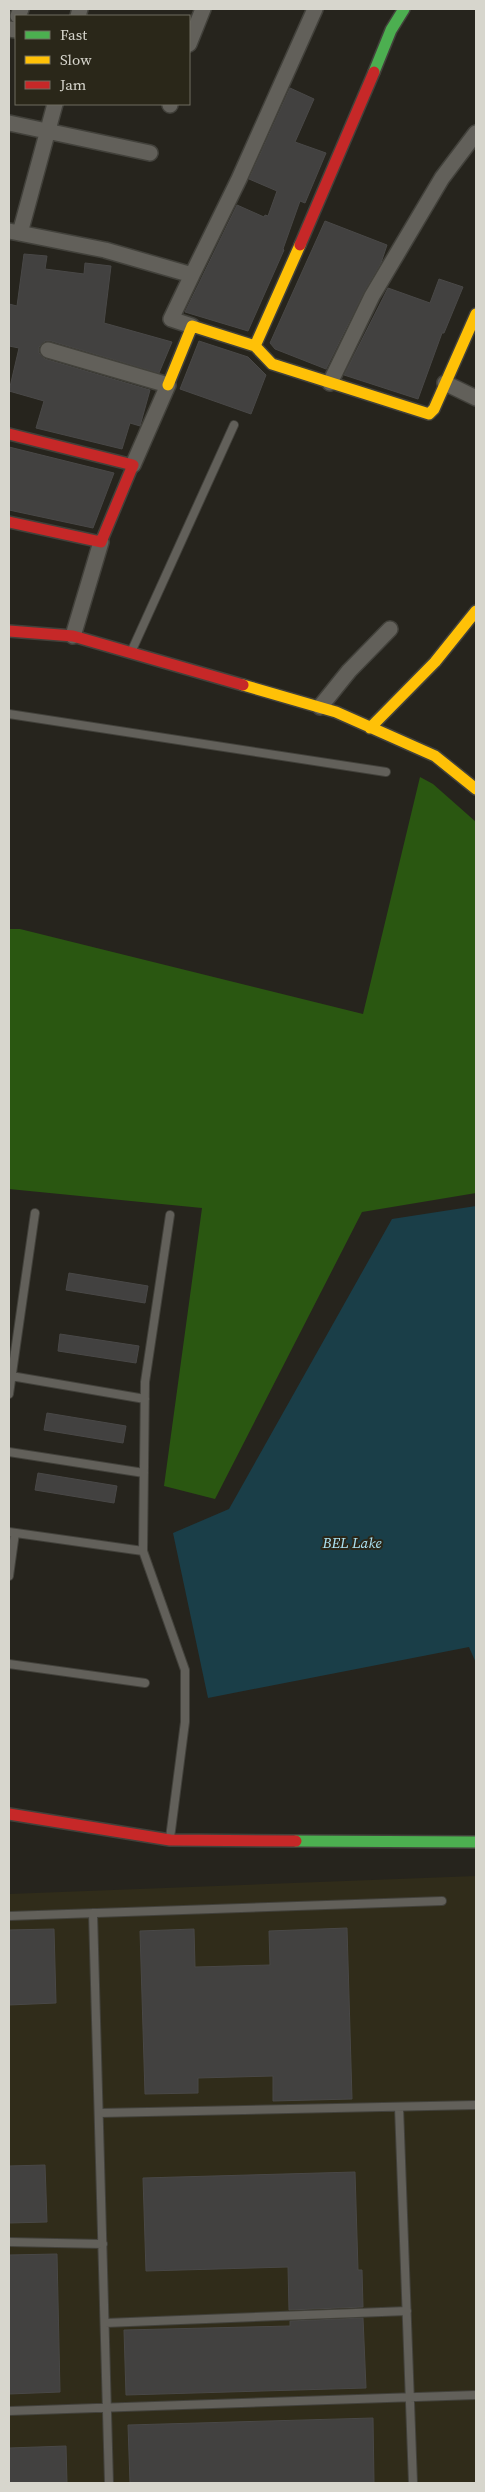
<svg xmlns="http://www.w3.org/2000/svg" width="485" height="2492" viewBox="0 0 485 2492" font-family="'Source Serif 4',serif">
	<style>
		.built { fill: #302c1a }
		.forest { fill: #2a5711 }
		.water { fill: #1a3e48 }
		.building { fill: #424140; stroke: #494847 }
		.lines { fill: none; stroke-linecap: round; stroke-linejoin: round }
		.lane-casing { stroke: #42413b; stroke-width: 10 }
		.street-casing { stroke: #42413b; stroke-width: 18 }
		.fast-casing { stroke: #42413b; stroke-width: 14 }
		.slow-casing { stroke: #42413b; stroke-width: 14 }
		.jam-casing { stroke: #42413b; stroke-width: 14 }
		.lane { stroke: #62605a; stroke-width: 8 }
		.street { stroke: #62605a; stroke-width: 15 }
		.fast { stroke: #4caf50; stroke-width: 11 }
		.slow { stroke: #ffc107; stroke-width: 11 }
		.jam { stroke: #c62828; stroke-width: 11 }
		.labels { text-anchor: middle; stroke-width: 4; stroke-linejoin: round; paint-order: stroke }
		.water-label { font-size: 15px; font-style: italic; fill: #ace3f4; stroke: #2a2719 }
	</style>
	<rect width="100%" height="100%" fill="#26241d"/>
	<path class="built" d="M476 1876V2483H9V1894Z"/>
	<path class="forest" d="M420 777 433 784 476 822V1193L362 1212 215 1499 164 1486 202 1208 9 1189V929H20L363 1014Z"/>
	<path class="water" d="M476 1206V1663L469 1647 208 1698 173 1533 229 1509 392 1219Z"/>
	<path class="building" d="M290 88 314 99 295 142 326 153 305 203 300 201 283 249 284 250 248 331 185 312 237 205 264 217 265 215 268 216 277 191 249 179Z
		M325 221 387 245 381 263 364 292 326 369 275 349 270 343Z
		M24 254 47 256 45 269 84 274 85 263 111 266 104 323 172 342 159 373 51 341H45L39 347V353L45 359 150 390 140 426 130 423 122 449 36 428 44 401 9 391 19 348 9 346V304L17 306Z
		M439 279 463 287 444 333H442L418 399 344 375 388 288 430 303Z
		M199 341 248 357 266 375 251 414 180 389Z
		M9 447 114 473 93 528 9 510Z
		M69 1273 148 1286 145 1303 66 1290Z
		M60 1334 139 1346 136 1363 58 1351Z
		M47 1413 126 1426 123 1443 44 1430Z
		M38 1473 117 1486 114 1503 35 1490Z
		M347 1928 352 2099 273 2101V2076L198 2078V2093L145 2094 140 1931 194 1929 195 1967 270 1965 269 1931Z
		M54 1929 56 2003 9 2005V1930Z
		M45 2165 47 2222 9 2223V2166Z
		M355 2172 358 2270H362L363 2307 289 2310 288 2267 146 2271 143 2178Z
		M57 2254 60 2392 9 2394V2255Z
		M363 2318 366 2388 126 2395 124 2330 290 2326V2321Z
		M373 2418 374 2483H130L128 2425Z
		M66 2446 67 2483H9V2448Z"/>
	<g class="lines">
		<defs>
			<path id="lane" d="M132 650 234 425
				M9 714 386 772
				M11 1376 145 1399
				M9 1394 35 1213
				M9 1452 144 1473
				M9 1532 143 1551
				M9 1576 15 1533
				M9 1664 145 1683
				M170 1838 185 1722V1670L143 1551 145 1382 170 1215
				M93 1913 109 2483
				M9 1916 442 1901
				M399 2107 413 2483
				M99 2113 476 2105
				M9 2242 103 2244
				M105 2323 407 2311
				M9 2411 476 2395"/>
			<path id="street" d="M18 16 21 9
				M78 16 80 9
				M9 29 16 30
				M189 44 203 9
				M170 105V104
				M9 123 150 153
				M9 231 105 250 192 275 239 179 315 9
				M20 233 55 104
				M192 275 171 319 192 326
				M48 350 168 385 133 465
				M330 383 372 296 442 178 476 133
				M445 383 476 398
				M73 636 101 542
				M320 707 349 671 390 629"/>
			<path id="fast" d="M374 72 391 30 404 9
				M296 1841 476 1842"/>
			<path id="slow" d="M255 346 272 364 429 414 434 409 476 314
				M168 385 192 326 255 346 300 245
				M243 685 336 712 435 756 476 789
				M370 728 435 662 476 611"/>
			<path id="jam" d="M300 245 374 72
				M9 434 133 465 101 542 9 522
				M9 631 73 636 243 685
				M9 1814 170 1840 296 1841"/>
		</defs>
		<use href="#lane" class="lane-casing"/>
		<use href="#street" class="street-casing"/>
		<use href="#fast" class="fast-casing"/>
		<use href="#slow" class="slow-casing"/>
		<use href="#jam" class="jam-casing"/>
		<use href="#lane" class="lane"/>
		<use href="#street" class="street"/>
		<use href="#fast" class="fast"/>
		<use href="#slow" class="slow"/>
		<use href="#jam" class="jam"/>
	</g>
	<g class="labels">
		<g class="water-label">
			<text x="352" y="1548">BEL Lake</text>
		</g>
	</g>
	<rect width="485" height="2492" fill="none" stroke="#d7d6cd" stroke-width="20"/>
	<rect x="15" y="15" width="175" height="90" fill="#2a2719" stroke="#6f6d61"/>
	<rect x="25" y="31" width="25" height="8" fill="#4caf50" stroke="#6f6d61"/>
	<text x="60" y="40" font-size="15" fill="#d7d6cd">Fast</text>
	<rect x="25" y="56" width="25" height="8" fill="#ffc107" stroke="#6f6d61"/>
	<text x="60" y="65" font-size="15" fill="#d7d6cd">Slow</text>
	<rect x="25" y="81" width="25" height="8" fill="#c62828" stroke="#6f6d61"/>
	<text x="60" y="90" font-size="15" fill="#d7d6cd">Jam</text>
</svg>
